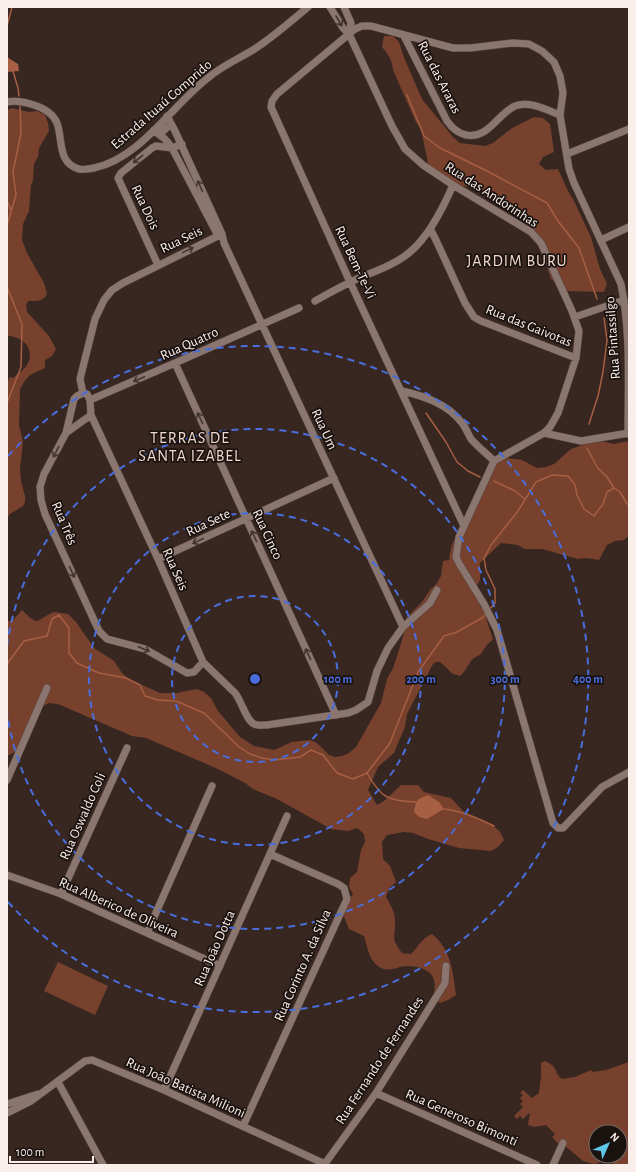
<svg xmlns="http://www.w3.org/2000/svg" width="636" height="1172" viewBox="0 0 636 1172" font-family="'Alegreya Sans',sans-serif">
	<style>
		.green { fill: #77412d; fill-rule: evenodd }
		.water { fill: #a75f44 }
		.lines { fill: none; stroke-linecap: round; stroke-linejoin: round }
		.stream { stroke: #a75f44; stroke-width: 1.5 }
		.minor-casing { stroke: #544540; stroke-width: 8 }
		.minor { stroke: #8b766f; stroke-width: 7 }
		.oneway { stroke: #423531 }
		.ring { fill: none; stroke: #496edc; stroke-width: 2; stroke-dasharray: 7 5 }
		.labels { text-anchor: middle; stroke-width: 3.5; stroke-linejoin: round; paint-order: stroke }
		.street-label { font-size: 14px; fill: #faeeea; stroke: #1a120f }
		.quarter-label { font-size: 16px; letter-spacing: 1px; fill: #eed7cf; stroke: #1a120f }
		.centre { fill: #496edc; stroke: #1a120f; stroke-width: 2 }
		.ring-label { font-size: 12px; text-anchor: middle; font-weight: bold; fill: #496edc; stroke: #1a120f; stroke-width: 3.5; stroke-linejoin: round; paint-order: stroke }
	</style>
	<rect width="100%" height="100%" fill="#382721"/>
	<path class="green" d="M384 36H393L399 42 405 60 422 99 453 137 460 143 485 146 493 143 512 128 534 117 543 118 550 124 554 152 543 157 539 164 546 170 558 169 568 191 573 199 591 237 600 269 607 284 604 292 565 291 551 279 540 246 518 212 507 201 484 190 458 185 429 168 421 129 416 122 393 70C392 60 389 55 382 47Z
		M12 108 29 112 37 111 45 115 48 123 49 131 39 148 38 157 34 164 33 180 31 185 29 211 23 224 22 240 27 253 44 283 47 294C43 302 36 301 28 301L26 305 27 312 49 336 56 349 52 356 45 360V368L30 375 24 382 20 389 19 425 23 442 20 469 21 481 25 496V502L23 506 10 514 7 518V382L10 377 13 378C17 374 24 370 27 365 36 349 23 336 7 336V110Z
		M597 440 614 444 629 441V535L624 540 615 541 607 545 599 560 586 558 578 559 542 549H525L518 545 501 543 480 563V580L476 587 477 595 480 606 486 612 487 621 493 639 487 645 480 655C468 659 469 669 460 676L453 674 440 662H436L433 664 407 714 405 727 395 750V752L378 767 368 790 377 805 384 801 401 785H418L424 792 451 798 463 811 494 826 500 832 504 840 498 847 491 851 459 848 428 839 413 833 404 832 387 835 382 842 383 859 390 866 396 882 389 888 386 897C390 904 395 912 395 920 396 939 389 935 402 953L411 954C418 947 422 938 432 934 451 949 453 972 456 995L448 1000 440 1003 432 999C440 977 430 967 408 966 397 966 388 974 378 966 368 958 368 948 364 936L349 929 341 909 353 894 349 887 350 878 357 872 361 850 365 842 364 834 357 828 348 831 331 829 277 799 253 789 245 783 218 769 146 738 132 736 58 704 49 703 37 709 21 749 7 756V622L14 619 22 610C40 628 35 620 54 612L68 614 76 622 94 648 114 661 122 673 129 679 160 693H177L197 689 204 692 211 698 218 711 240 737 254 746 274 750 292 742 310 740 317 743 329 755 335 757 342 756 349 753 356 747 381 703 387 679 393 668 399 650 404 633 406 618 422 602 430 590 437 583 441 576 443 561 449 560 451 548 462 520 477 494 489 466 505 458 522 460 537 468 546 467 554 464 571 449Z
		M58 962 108 986 95 1015 44 991Z
		M545 1061C560 1068 553 1072 562 1079L575 1077 591 1070 593 1072 606 1070 629 1062V1165H614L610 1159 594 1164 583 1161 564 1145 560 1146 552 1137 555 1134 546 1125 534 1127 528 1125 529 1118 530 1115 529 1113 523 1119 520 1116 517 1119 514 1116 523 1107 520 1104 523 1101 520 1098 523 1095 520 1093 523 1090 532 1098 539 1093 541 1076V1063ZM596 1132H620V1156H596Z"/>
	<path class="water" d="M7 57 18 64 19 71 7 72Z
		M428 795 439 802 444 809 427 819 419 817 414 812C416 800 417 799 428 795Z"/>
	<g class="lines">
		<path class="stream" d="M7 26 12 7
			M13 71 18 88 19 96
			M407 95 424 136 440 148 485 170 547 203 558 221 579 248 597 299
			M7 201 11 210
			M7 225 16 195 13 172 21 133 20 106
			M7 287 22 324 21 367 7 403
			M426 413 446 442 457 462 468 471 480 477
			M589 424 598 396 603 372 607 340 604 318
			M587 448 597 467 607 477 614 488
			M494 481 515 491 525 499
			M489 610 495 603V589L486 570 484 558 491 545 518 511 536 482 552 475 568 476 575 485 577 495 584 509 594 516 603 504 607 492 614 488 620 492 627 504H629
			M7 664 24 641 47 636 52 619 59 615 69 628V653L77 663 99 673 126 678 140 685 145 696 158 700 176 701 204 713 238 746 250 754 262 758 274 760 300 757 311 750 323 755 337 773 353 779 367 773 390 743 418 672 444 636 457 632 482 618 487 613
			M367 773C381 798 388 801 416 802
			M444 809C462 811 478 818 494 826"/>
		<defs>
			<path id="minor" d="M330 7 343 28 349 34 392 126 405 149 423 165 453 185 531 232 541 243 572 311 579 331 576 358 558 413 550 427 544 433 494 461 459 537 456 557 460 565 484 604 497 630 553 823 558 828H563L602 787 629 772
				M344 7 351 23 349 34
				M404 36 447 121C452 128 457 133 466 135 489 139 497 114 515 106 529 100 547 110 560 115
				M7 102C16 100 25 102 34 105 43 108 53 113 57 123 63 139 57 163 79 169 83 170 89 169 94 168 141 158 172 105 209 77 222 66 238 59 253 50 272 38 290 22 308 7
				M167 116 175 131 222 234 224 243 403 627
				M153 131C162 135 167 140 172 148L216 232
				M160 134 171 124
				M567 154 629 129
				M430 229 435 238 465 303 474 317 481 321 576 358
				M222 234 123 283 112 290 104 300 95 319 80 379 83 393 87 394 90 400 91 415 158 559 203 662 235 693C241 700 246 720 254 724 257 726 263 725 267 725L348 713 356 710 368 702 377 671 388 648 403 627 430 603 437 590
				M601 240 629 227
				M158 265 118 178 121 173 152 148 156 146 172 148 182 144
				M315 301C329 293 344 285 359 278 376 271 396 264 410 252 428 237 444 206 453 185
				M575 317 624 300
				M175 363 336 715
				M402 391C424 396 448 404 462 423 466 428 468 434 471 439 478 447 487 454 494 461
				M83 393 77 396 74 399 66 433 44 474 40 487 41 500 45 514 99 631 107 639 145 649 187 673 194 672 203 662
				M90 400 175 363 299 308
				M66 433 91 415
				M544 433 581 441 629 433
				M464 526 350 282 271 107 272 101 277 94 355 29 362 26H371L453 48H470L513 43 529 44 542 51 554 62 560 76 563 93 560 115 569 169 574 183 621 284C631 333 628 383 628 434
				M158 559 334 478
				M7 780 47 688
				M7 875 61 894 220 966
				M61 894 127 748
				M147 933 212 786
				M58 1082 103 1165
				M164 1090 287 816
				M376 1093 537 1165
				M7 1104 38 1094
				M7 1113 31 1101 85 1061 92 1060 164 1090 325 1164
				M243 1126 347 899 344 888 338 884 270 854
				M324 1165 376 1093 445 983 446 966
				M553 1165 563 1143"/>
		</defs>
		<use href="#minor" class="minor-casing"/>
		<use href="#minor" class="minor"/>
	</g>
	<defs><path id="oneway-shaft" d="M-6 0H5M1.5-3L5.5 0L1.5 3" fill="none" stroke-width="1.6" stroke-linecap="round" stroke-linejoin="round"/></defs>
	<g class="oneway">
		<use href="#oneway-shaft" transform="translate(339 21) rotate(59)"/>
		<use href="#oneway-shaft" transform="translate(138 159) rotate(142)"/>
		<use href="#oneway-shaft" transform="translate(200 186) rotate(-114)"/>
		<use href="#oneway-shaft" transform="translate(188 250) rotate(-26)"/>
		<use href="#oneway-shaft" transform="translate(139 379) rotate(157)"/>
		<use href="#oneway-shaft" transform="translate(200 418) rotate(-115)"/>
		<use href="#oneway-shaft" transform="translate(56 452) rotate(117)"/>
		<use href="#oneway-shaft" transform="translate(254 536) rotate(-115)"/>
		<use href="#oneway-shaft" transform="translate(198 541) rotate(155)"/>
		<use href="#oneway-shaft" transform="translate(72 572) rotate(65)"/>
		<use href="#oneway-shaft" transform="translate(144 649) rotate(23)"/>
		<use href="#oneway-shaft" transform="translate(308 654) rotate(-115)"/>
	</g>
	<g class="ring">
		<circle cx="255" cy="679" r="83"/>
		<circle cx="255" cy="679" r="166"/>
		<path d="M7 646A250 250 0 1 1 7 712"/>
		<path d="M8 456A333 333 0 1 1 8 902"/>
	</g>
	<g class="labels">
		<g class="street-label">
			<text transform="translate(440 77) rotate(63)" y="5">Rua das Araras</text>
			<text transform="translate(161 104) rotate(-41)" y="5">Estrada Ituaú Comprido</text>
			<text transform="translate(492 194) rotate(33)" y="5">Rua das Andorinhas</text>
			<text transform="translate(146 207) rotate(65)" y="5">Rua Dois</text>
			<text transform="translate(181 239) rotate(-26)" y="5">Rua Seis</text>
			<text transform="translate(356 262) rotate(65)" y="5">Rua Bem-Te-Vi</text>
			<text transform="translate(529 325) rotate(22)" y="5">Rua das Gaivotas</text>
			<text transform="translate(612 338) rotate(-94)" y="5">Rua Pintassilgo</text>
			<text transform="translate(189 343) rotate(-24)" y="5">Rua Quatro</text>
			<text transform="translate(325 429) rotate(65)" y="5">Rua Um</text>
			<text transform="translate(208 522) rotate(-25)" y="5">Rua Sete</text>
			<text transform="translate(65 523) rotate(67)" y="5">Rua Três</text>
			<text transform="translate(268 534) rotate(65)" y="5">Rua Cinco</text>
			<text transform="translate(176 569) rotate(66)" y="5">Rua Seis</text>
			<text transform="translate(82 816) rotate(-66)" y="5">Rua Oswaldo Coli</text>
			<text transform="translate(119 907) rotate(24)" y="5">Rua Alberico de Oliveira</text>
			<text transform="translate(214 948) rotate(-66)" y="5">Rua João Dotta</text>
			<text transform="translate(302 965) rotate(-66)" y="5">Rua Corinto A. da Silva</text>
			<text transform="translate(379 1060) rotate(-57)" y="5">Rua Fernando de Fernandes</text>
			<text transform="translate(186 1087) rotate(24)" y="5">Rua João Batista Milioni</text>
			<text transform="translate(462 1117) rotate(24)" y="5">Rua Generoso Bimonti</text>
		</g>
		<g class="quarter-label">
			<text x="517" y="266">JARDIM BURU</text>
			<text x="190" y="443">TERRAS DE<tspan x="190" dy="18">SANTA IZABEL</tspan></text>
		</g>
	</g>
	<circle cx="255" cy="679" r="6" class="centre"/>
	<g class="ring-label">
		<text x="338" y="683">100 m</text>
		<text x="421" y="683">200 m</text>
		<text x="505" y="683">300 m</text>
		<text x="588" y="683">400 m</text>
	</g>
	<rect width="636" height="1172" fill="none" stroke="#faeeea" stroke-width="16"/>
	<g transform="translate(608 1144) rotate(45)"><circle r="19" fill="#1a120f" stroke="#746a67"/>
	<path d="M0-3L7 15L0 10L-7 15Z" fill="#5dc7e8"/>
	<text y="-6" font-size="11" font-weight="bold" text-anchor="middle" fill="#faeeea">N</text>
	</g>
	<path d="M10 1156v6h83v-6" fill="none" stroke="#faeeea" stroke-width="2"/>
	<text x="16" y="1156" font-size="12" fill="#faeeea" stroke="#1a120f" stroke-width="3" paint-order="stroke">100 m</text>
</svg>
